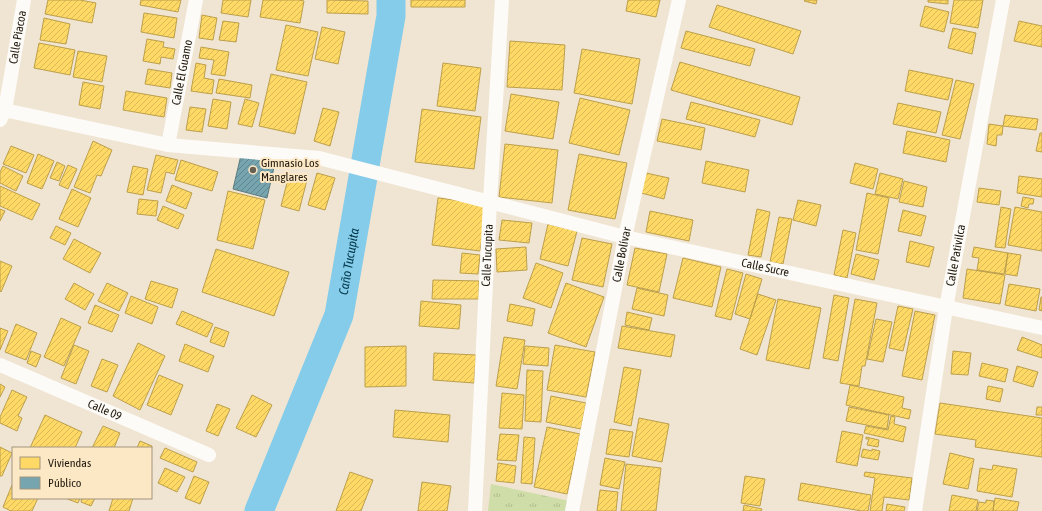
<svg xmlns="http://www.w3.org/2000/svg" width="1042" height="511" viewBox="0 0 1042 511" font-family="'Asap Condensed',sans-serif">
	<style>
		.park { fill: url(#park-tufts) }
		.homes { fill: url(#homes-hatch); stroke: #bc9f4b }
		.public { fill: url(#public-hatch); stroke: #5c7b7e }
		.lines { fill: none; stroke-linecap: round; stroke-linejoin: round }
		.river { stroke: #84cce9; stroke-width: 29 }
		.minor { stroke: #fdfbf8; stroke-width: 14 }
		.poi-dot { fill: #686052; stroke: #fde8c6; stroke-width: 1.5 }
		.labels { text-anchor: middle; stroke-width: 4; stroke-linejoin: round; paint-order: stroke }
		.street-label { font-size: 12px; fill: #1f180c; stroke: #fde8c6 }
		.poi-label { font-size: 12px; fill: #1f180c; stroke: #fde8c6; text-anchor: start }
		.water-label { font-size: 13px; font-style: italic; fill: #023548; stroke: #fde8c6 }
	</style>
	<defs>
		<pattern id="park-tufts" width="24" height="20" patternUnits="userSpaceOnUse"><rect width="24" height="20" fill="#cfdda8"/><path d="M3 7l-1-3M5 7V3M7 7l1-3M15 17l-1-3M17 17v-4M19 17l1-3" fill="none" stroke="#b1bd8f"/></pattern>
		<pattern id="homes-hatch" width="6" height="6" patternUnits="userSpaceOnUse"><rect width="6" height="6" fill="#ffd966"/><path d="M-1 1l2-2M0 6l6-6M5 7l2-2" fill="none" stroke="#daba57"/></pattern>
		<pattern id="public-hatch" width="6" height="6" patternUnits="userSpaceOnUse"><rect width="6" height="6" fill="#76a5af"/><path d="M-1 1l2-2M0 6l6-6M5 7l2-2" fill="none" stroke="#60858d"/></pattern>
	</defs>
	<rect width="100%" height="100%" fill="#f0e5d3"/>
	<path class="park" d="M491 484 574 502 572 511H488Z"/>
	<path class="homes" d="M48 0H80L96 3 92 23 45 14Z
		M141 0H181L178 12 140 5Z
		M223 0H251L248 17 221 13Z
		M263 0H299L304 1 300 23 260 17Z
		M327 0 368 1V14L327 13Z
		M411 0H465V7H411Z
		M628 0H660L656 17 626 11Z
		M805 0H817L816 4 804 1Z
		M928 0H948V4L928 2Z
		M954 0H983L978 28 950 23Z
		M717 5 801 31 793 54 709 27Z
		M925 6 949 12 944 32 920 26Z
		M144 13 177 18 174 38 141 32Z
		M202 15 217 18 213 40 199 38Z
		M44 18 70 24 66 44 40 40Z
		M223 21 239 23 236 42 219 40Z
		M1019 21 1042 26V47L1014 41Z
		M286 25 318 32 308 76 276 70Z
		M322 27 345 32 338 64 315 59Z
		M953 28 976 33 972 54 948 48Z
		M686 31 755 49 750 66 681 48Z
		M147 39 164 42 163 47 175 49 173 59 161 57 160 64 143 61Z
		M510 41 565 45 562 90 507 87Z
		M39 43 75 50 70 75 34 68Z
		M201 47 229 52 225 76 211 74 214 60 199 58Z
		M582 49 640 59 632 104 574 93Z
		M78 51 107 56 102 82 73 77Z
		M680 62 800 97 792 125 671 90Z
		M196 63 206 65 204 78 214 80 212 94 191 91Z
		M443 63 481 68 475 111 437 106Z
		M148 69 172 73 170 88 145 84Z
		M909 70 953 79 948 100 905 91Z
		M271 74 307 82 295 134 259 126Z
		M219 79 252 85 250 98 216 93Z
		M956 80 974 84 960 139 942 135Z
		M83 82 104 86 100 109 79 105Z
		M126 91 167 98 164 117 123 110Z
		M511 94 559 102 553 139 505 131Z
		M580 98 630 110 619 155 569 143Z
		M213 99 231 102 227 129 208 126Z
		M245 99 259 103 252 127 238 124Z
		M691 102 760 120 755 137 686 119Z
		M898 103 941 112 936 133 893 124Z
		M190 107 206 109 202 132 186 130Z
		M323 108 339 112 330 146 314 141Z
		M422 109 481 117 474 169 415 162Z
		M1005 115 1038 119 1036 130 1003 126Z
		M662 119 705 128 701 150 657 141Z
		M989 124 1003 126 1002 135H997L996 146 987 144Z
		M907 131 950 140 946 162 903 153Z
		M1040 133H1042V152L1036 151Z
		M93 141 112 150 101 176 97 175 90 193 74 187Z
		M505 144 558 150 552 203 499 197Z
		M11 146 34 155 26 173 3 164Z
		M38 154 54 161 42 189 27 183Z
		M579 154 627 163 615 219 568 210Z
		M156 155 178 160 174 174 166 172 161 193 147 190Z
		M181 160 218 172 212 191 175 180Z
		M706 161 749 170 745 192 702 183Z
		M57 162 65 166 59 181 50 178Z
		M855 163 878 169 873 189 850 183Z
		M68 165 77 169 68 189 59 185Z
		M3 166 23 176 16 191 0 183V172Z
		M133 166 148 169 143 195 127 192Z
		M317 173 335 178 325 210 308 205Z
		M646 173 669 178 664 199 641 193Z
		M880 173 903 179 898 199 875 194Z
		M289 175 307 180 299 211 281 206Z
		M1019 176 1042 179V197L1017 193Z
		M904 181 927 187 923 207 899 202Z
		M172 185 192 193 186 209 166 201Z
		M0 186 40 204 32 220 0 206Z
		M979 188 1001 191 999 205 977 202Z
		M72 189 91 198 78 227 59 219Z
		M228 191 265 200 253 249 217 240Z
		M867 193 889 198 878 254 856 250Z
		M1023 197 1034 199 1033 204H1029L1028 208 1021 206Z
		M438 198 487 204 480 251 432 245Z
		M139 199 158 201 156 216 137 214Z
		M798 200 821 205 816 226 793 220Z
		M163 206 184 215 178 229 157 220Z
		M1001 207 1011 209 1005 248 995 247Z
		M1015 207 1042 212V251L1008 245Z
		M0 209 5 211 0 221Z
		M757 209 770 212 761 257 748 255Z
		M903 210 926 216 921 236 898 231Z
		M650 211 693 220 689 241 646 232Z
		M779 217 792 219 783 264 770 262Z
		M502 220 532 223 529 243 499 240Z
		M548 224 577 231 568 266 540 259Z
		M56 226 71 233 65 245 50 238Z
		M843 230 856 233 847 278 834 275Z
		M582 238 612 244 603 287 572 280Z
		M74 239 101 253 90 273 63 259Z
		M910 241 934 247 929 267 906 262Z
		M526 247 527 270 497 272 496 249Z
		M974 247 1008 253 1004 274 977 270 979 258 972 257Z
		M635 248 667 254 659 292 627 285Z
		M216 249 289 272 274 316 202 292Z
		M462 253 480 255 478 274 460 273Z
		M1008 253 1021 255 1017 276 1005 274Z
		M856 254 879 260 874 280 851 274Z
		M683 258 721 267 712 307 673 298Z
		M0 261 12 266 1 292 0 291Z
		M536 263 563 273 551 308 523 298Z
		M727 269 743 273 731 320 715 316Z
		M967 269 1005 275 1000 304 963 298Z
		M746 274 762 279 750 319 735 314Z
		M433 280 479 281V299H432Z
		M151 281 178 289 172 308 145 299Z
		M74 283 94 294 85 310 65 299Z
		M107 283 128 293 119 311 98 301Z
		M566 283 604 297 586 347 548 333Z
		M1009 284 1040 289 1036 311 1005 305Z
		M637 288 668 295 664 316 632 309Z
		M758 294 776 300 757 355 740 349Z
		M834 295 849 298 838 361 823 358Z
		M131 296 158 307 152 324 125 313Z
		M1041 297H1042V311L1039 310Z
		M778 299 821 308 809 369 766 360Z
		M855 299 877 303 865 366H862L859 386 840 383Z
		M421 301 461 305 459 329 419 326Z
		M510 304 535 309 532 326 507 321Z
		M95 305 119 315 112 332 88 323Z
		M898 306 913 309 903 351 889 348Z
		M182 311 213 324 207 337 176 324Z
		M915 311 935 315 922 380 902 376Z
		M627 312 652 318 649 330 625 325Z
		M61 318 81 327 64 366 44 357Z
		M876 319 892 322 883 362 867 359Z
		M16 324 37 333 26 360 5 352Z
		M622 326 675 335 671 357 618 348Z
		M215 327 229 332 224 347 210 342Z
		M0 328 8 331 0 350Z
		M504 337 525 340 517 389 496 386Z
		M1022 337 1042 345V358L1017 350Z
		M138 343 165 356 140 410 113 396Z
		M185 344 214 356 208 372 179 361Z
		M74 345 89 351 76 384 61 378Z
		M555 345 595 352 586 397 547 390Z
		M406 346V386L365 387V347Z
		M525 346 549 348 548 366 523 364Z
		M31 351 41 355 36 367 27 363Z
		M953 351 971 353 968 375 951 374Z
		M434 353 476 355 474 383 433 380Z
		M102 359 118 365 107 392 91 386Z
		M982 363 1008 369 1005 382 979 376Z
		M1017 366 1038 372 1033 387 1013 381Z
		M624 367 641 370 631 426 614 422Z
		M527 370 543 371 541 422 525 421Z
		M159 375 183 385 171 415 147 405Z
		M0 384 5 387 0 397Z
		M850 385 904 397 902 408 911 410 909 419 846 405Z
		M988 386 1003 389 1000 402 986 399Z
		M12 390 27 397 18 416 22 418 17 431 0 423V417Z
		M502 393 524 395 522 429 499 428Z
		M252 395 272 405 256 437 236 428Z
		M551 396 586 403 581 429 546 422Z
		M940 403 1042 418V457L975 447 976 440 935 434Z
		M217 404 230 409 218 436 206 431Z
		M849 407 889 415 887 429 846 421Z
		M1037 407H1042V415H1036Z
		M395 410 450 415 448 442 393 437Z
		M45 415 82 432 75 448H30Z
		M891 416 895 417 894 424 906 427 903 442 864 433 866 426 888 430Z
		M639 418 669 424 662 462 632 456Z
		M103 426 120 433 114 448H92Z
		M547 427 580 434 567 494 534 487Z
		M610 429 633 432 629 457 606 454Z
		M842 431 863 435 857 466 836 462Z
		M500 434 519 435 516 461 497 460Z
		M524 437 535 438 532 484 521 483Z
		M866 437 879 440 878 447 867 445 869 439H866Z
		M140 441 152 446 151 450V448H137Z
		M0 447 12 453 2 476H0Z
		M165 448 197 462 193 472 160 458Z
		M863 449 872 451V449L880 451 878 460 861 457Z
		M950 453 974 459 968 489 943 484Z
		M605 458 625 462 619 489 600 485Z
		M498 463 516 466 514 483 496 481Z
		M626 464 661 468 656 511H621Z
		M993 465 1017 469 1012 497 977 491 980 468 992 470Z
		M165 468 185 477 177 492 158 483Z
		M350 472 373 480 361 511H336Z
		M865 472 912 478 909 500 884 497 882 511H870L875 478 864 476Z
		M194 476 209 482 200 504 185 498Z
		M745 476 765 479 760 506 741 503Z
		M422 482 451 486 447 511H418Z
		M801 483 871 495 868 511H862L798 500Z
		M12 485 13 498H38L32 511H11L3 507Z
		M600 490 618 492 616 511H597Z
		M952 495 978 500 976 511H949Z
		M65 498H80L78 503Z
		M82 498H95L91 506 81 502Z
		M113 498H133L129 511H109Z
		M995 498 1019 502 1017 511H993Z
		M986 500 994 501 993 511H977L979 502 986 503Z
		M887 504 905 507 904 511H886Z
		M744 505 762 509 761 511H743Z"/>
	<path class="public" d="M241 155 275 163 267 198 233 189Z"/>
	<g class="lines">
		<path class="river" id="s1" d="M259 511 339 315 391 16V0"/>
		<g class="minor">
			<path id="s2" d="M0 109 168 145 319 158 625 237 1042 328"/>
			<path id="s3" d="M0 120 5 110 24 0"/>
			<path id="s4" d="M168 145 196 0"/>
			<path id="s5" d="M0 365 209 455"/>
			<path id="s6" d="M475 511 490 201 502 0"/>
			<path id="s7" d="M572 511 625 237 679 0"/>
			<path id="s8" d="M915 511 946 308 1003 0"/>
		</g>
	</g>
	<circle class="poi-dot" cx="253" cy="170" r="4"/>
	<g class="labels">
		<g class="street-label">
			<text dy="4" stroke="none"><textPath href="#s3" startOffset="85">Calle Piacoa</textPath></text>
			<text dy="4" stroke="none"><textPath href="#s4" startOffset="74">Calle El Guamo</textPath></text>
			<text dy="4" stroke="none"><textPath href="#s6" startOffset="256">Calle Tucupita</textPath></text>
			<text dy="4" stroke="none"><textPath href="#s7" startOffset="261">Calle Bolívar</textPath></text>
			<text dy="4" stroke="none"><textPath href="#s8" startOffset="259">Calle Pativilca</textPath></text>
			<text dy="4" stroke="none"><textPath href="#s2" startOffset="783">Calle Sucre</textPath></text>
			<text dy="4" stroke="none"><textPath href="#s5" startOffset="114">Calle 09</textPath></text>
		</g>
		<g class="poi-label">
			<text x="261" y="167">Gimnasio Los<tspan x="261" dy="14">Manglares</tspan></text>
		</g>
		<g class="water-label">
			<text dy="5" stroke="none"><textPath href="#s1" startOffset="266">Caño Tucupita</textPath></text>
		</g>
	</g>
	<rect x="12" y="447" width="140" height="52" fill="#fde8c6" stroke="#a4957c"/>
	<rect x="20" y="457" width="20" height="12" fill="#ffd966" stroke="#a4957c"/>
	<text x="48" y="467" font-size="12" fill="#1f180c">Viviendas</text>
	<rect x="20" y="477" width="20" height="12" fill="#76a5af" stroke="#a4957c"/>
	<text x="48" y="487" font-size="12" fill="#1f180c">Público</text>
</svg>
